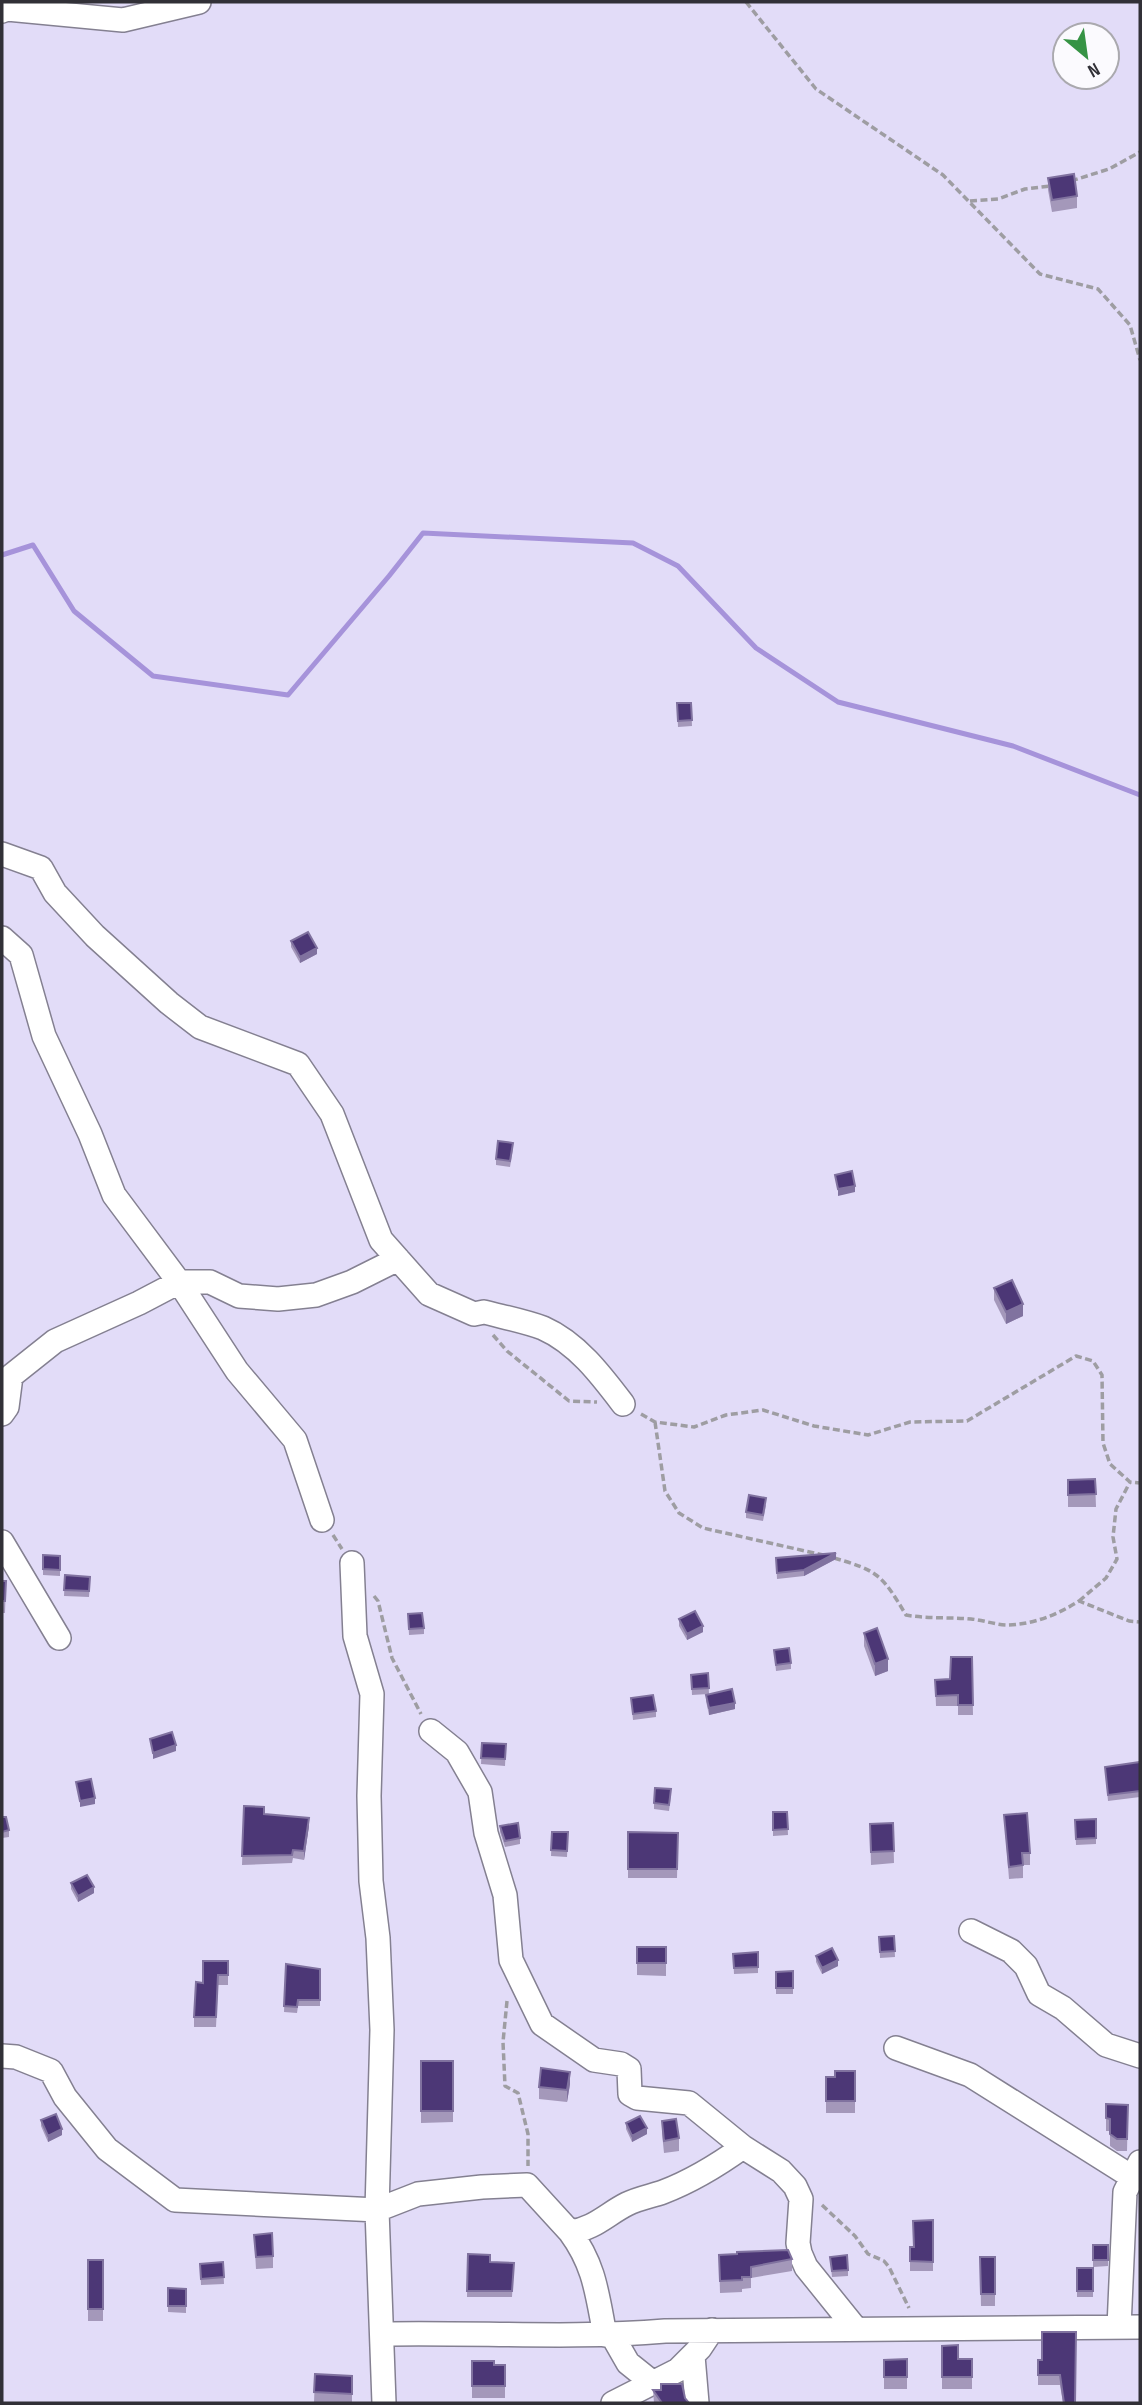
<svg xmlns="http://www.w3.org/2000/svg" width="1142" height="2405" viewBox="0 0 1142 2405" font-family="'Sofia Sans Condensed',sans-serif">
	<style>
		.green { fill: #e2dcf8; fill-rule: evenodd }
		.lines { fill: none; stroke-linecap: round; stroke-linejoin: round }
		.stream { stroke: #a693da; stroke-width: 5 }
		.minor-casing { stroke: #848091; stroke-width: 26 }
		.path { stroke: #9e9da2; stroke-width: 3.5; stroke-dasharray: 7 3.5; stroke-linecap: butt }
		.minor { stroke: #fff; stroke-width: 23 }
		.wall { fill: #a498ba }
		.shaded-wall { fill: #80729f }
		.building { fill: #4c3776; stroke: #80729f; stroke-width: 2 }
	</style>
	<rect width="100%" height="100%" fill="#fbfafe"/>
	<path class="green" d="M2 2H1140V2403H2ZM1065 35H1107V77H1065Z"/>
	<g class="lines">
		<path class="stream" d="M2 555 33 545 74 611 153 676 288 695 389 576 423 533 633 543 678 566 756 648 838 702 1013 746 1140 795"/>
		<defs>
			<path id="minor" d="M2 11 7 9 123 20 199 2
				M2 854 41 868 55 893 95 936 169 1003 200 1027 298 1064 332 1114 381 1240 429 1294 474 1314 484 1312C503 1317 524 1321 543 1328 577 1343 601 1375 623 1404
				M2 938 21 955 44 1036 90 1134 114 1195 179 1282 237 1371 295 1440 322 1520
				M2 1414 7 1407 11 1376 55 1341 139 1303 179 1282H210L239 1296 278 1299 316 1295 352 1282 398 1259
				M2 1542 59 1638
				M352 1563 355 1636 372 1694 369 1796 371 1881 378 1938 382 2030 377 2210 384 2403
				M431 1731 457 1752 480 1792 486 1833 505 1895 511 1960 542 2024 594 2060 621 2064 629 2069 630 2094 637 2098 689 2103 743 2147 781 2171 795 2186 801 2199 798 2243 800 2253 806 2267 856 2329
				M971 1931 1011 1951 1026 1966 1039 1994 1063 2008 1106 2045 1140 2056
				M896 2048 970 2075 1132 2177
				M2 2056 16 2057 51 2071 65 2097 107 2149 175 2200 377 2210 418 2194 482 2187 527 2185 570 2232C594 2229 607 2214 627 2204 639 2198 652 2196 663 2192 692 2181 718 2165 743 2147
				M570 2232C595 2266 597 2294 605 2335
				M1119 2327 1125 2192 1140 2162
				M383 2334C477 2332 571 2339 665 2331L1140 2327
				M612 2335 628 2363 653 2383
				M693 2356 697 2403
				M613 2403 678 2370 700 2348 712 2330"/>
		</defs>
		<use href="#minor" class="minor-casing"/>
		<path class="path" d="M746 2 816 89 943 175 1040 274 1098 289 1130 325 1140 360
			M1071 181 1109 169 1140 152
			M970 201 998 199 1025 189 1050 186
			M493 1335 507 1351 569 1401 597 1402
			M641 1414 655 1422 694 1427 726 1415 763 1410 814 1426 868 1435 910 1422 967 1421 1076 1356 1093 1361 1102 1375 1103 1443 1110 1464 1130 1482 1140 1483
			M655 1422 665 1491 679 1513 703 1528 823 1555
			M333 1535 342 1549
			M834 1558C879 1571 882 1575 906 1615 928 1619 949 1617 971 1619 983 1620 996 1625 1008 1625 1034 1624 1057 1615 1079 1601L1129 1621 1140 1622
			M374 1596 378 1601 392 1658 421 1714
			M1079 1601 1106 1578 1117 1559 1113 1537 1116 1509 1130 1482
			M507 2001 503 2042 505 2086 518 2093 528 2134V2166
			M822 2205 855 2236 868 2254 884 2261 889 2267 909 2308"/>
		<use href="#minor" class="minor"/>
	</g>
	<path class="wall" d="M1048 178 1077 196V208L1052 212 1048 190Z
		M677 703H691L692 726 678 727Z
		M291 941 317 954 300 963 291 947Z
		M513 1149 510 1167 496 1165V1159Z
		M994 1288 1023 1316 1006 1324 994 1300Z
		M1095 1479 1096 1507H1068V1480Z
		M766 1505 763 1521 746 1518V1512Z
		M43 1555 60 1556V1576L43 1575Z
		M776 1558 836 1559 804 1576 777 1579Z
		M65 1575 90 1583 89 1597 64 1596Z
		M2 1581H6L5 1613H2Z
		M408 1614 424 1628V1634L409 1635Z
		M679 1619 703 1632 687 1640 679 1626Z
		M864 1633 888 1671 875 1676 864 1646Z
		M774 1650 791 1663V1669L776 1671Z
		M972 1657 973 1715H958V1706H936L935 1680 950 1679Z
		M708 1673 709 1694 735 1709 709 1715 706 1701V1695L708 1694 692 1695 691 1675Z
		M631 1698 656 1711V1717L633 1720Z
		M482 1743 506 1744 505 1766 481 1764Z
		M1140 1762V1797L1108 1801 1105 1767Z
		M671 1795 669 1811 654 1809V1803Z
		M244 1806 264 1814 309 1826 304 1860 293 1858 292 1863 242 1865Z
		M773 1812H787L788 1835 773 1836Z
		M1004 1815 1030 1853V1865H1023V1878L1009 1879Z
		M2 1817 9 1830V1837L2 1838Z
		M1096 1819V1844L1076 1845 1075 1820Z
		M893 1823 894 1863 871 1865 870 1824Z
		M500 1826 520 1838V1844L505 1847 500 1832Z
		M552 1832H568L567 1857 551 1856Z
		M628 1832 678 1833 677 1878H628Z
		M71 1883 94 1893 78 1902 71 1889Z
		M894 1936 895 1957 880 1958 879 1937Z
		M637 1947H666V1976L637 1975Z
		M758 1952V1973L734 1974 733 1954Z
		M816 1956 838 1966 822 1974 816 1962Z
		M228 1961V1985H218L216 2027H194V2017L203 1983Z
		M286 1964 320 1969V2006H298L297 2013 284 2012Z
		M793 1971V1994H776V1972Z
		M421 2061H453V2122L421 2123Z
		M855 2071V2113H826V2077H835Z
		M570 2084 567 2102 539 2099V2087Z
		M1106 2104 1128 2105 1127 2151H1117L1110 2146V2131H1106Z
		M41 2120 62 2135 48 2142 41 2126Z
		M662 2121 679 2138V2151L664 2153 662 2133Z
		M626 2123 647 2134 632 2142 626 2129Z
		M933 2220V2271H910V2247H914Z
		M254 2235 273 2256V2268L256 2269Z
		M1093 2245H1108V2266L1093 2267Z
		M468 2254 490 2262 514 2263 512 2297H467Z
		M719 2255 792 2259V2271L751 2278V2288L742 2289V2292L720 2293Z
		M830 2257 848 2270V2276L832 2277Z
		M980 2257H995V2306H981Z
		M88 2260H103V2321H88Z
		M223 2262 224 2284 201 2285 200 2264Z
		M1077 2268 1093 2291V2297H1077Z
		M168 2288 186 2289V2313L168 2312Z
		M1042 2332 1075 2403H1063L1060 2385H1038V2360H1042Z
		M942 2346 958 2359H972V2389H942Z
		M907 2359V2389H884V2360Z
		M472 2361 494 2365H505V2398H472Z
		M315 2374 352 2376V2403H314Z
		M653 2390 685 2398 689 2403H654Z"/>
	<path class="shaded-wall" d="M317 948V954L300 963V957Z
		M855 1186V1192L838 1196V1189Z
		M1023 1304V1316L1006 1324V1312Z
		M836 1553V1559L804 1576V1570Z
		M703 1626V1632L687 1640V1634Z
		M888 1659V1671L875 1676V1664Z
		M735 1703V1709L709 1715V1708Z
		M176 1745V1751L153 1759V1753Z
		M95 1798V1804L80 1807V1801Z
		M309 1818V1826L304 1860V1851Z
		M94 1887V1893L78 1902V1896Z
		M838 1960V1966L822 1974V1968Z
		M570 2072V2084L567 2102V2090Z
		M647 2128V2134L632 2142V2136Z
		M62 2129V2135L48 2142V2136Z"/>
	<path class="building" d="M1074 174 1077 196 1052 200 1048 178Z
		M677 703H691L692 720 678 721Z
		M308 932 317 948 300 957 291 941Z
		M498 1141 513 1143 510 1161 496 1159Z
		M852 1171 855 1186 838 1189 835 1175Z
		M1012 1280 1023 1304 1006 1312 994 1288Z
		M1095 1479 1096 1494 1068 1495V1480Z
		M749 1495 766 1498 763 1515 746 1512Z
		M836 1553 804 1570 777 1573 776 1558Z
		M43 1555 60 1556V1570L43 1569Z
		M65 1575 90 1577 89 1591 64 1590Z
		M2 1581H6L5 1601H2Z
		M695 1611 703 1626 687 1634 679 1619Z
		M422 1613 424 1628 409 1629 408 1614Z
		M877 1628 888 1659 875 1664 864 1633Z
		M789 1648 791 1663 776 1665 774 1650Z
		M951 1657H972L973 1705H958V1695L936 1696 935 1680 950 1679Z
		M708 1673 709 1688 692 1689 691 1675Z
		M732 1689 735 1703 709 1708 706 1695Z
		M653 1695 656 1711 633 1714 631 1698Z
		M172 1732 176 1745 153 1753 150 1739Z
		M482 1743 506 1744 505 1759 481 1758Z
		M1140 1762V1791L1108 1795 1105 1767Z
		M91 1779 95 1798 80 1801 76 1782Z
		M655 1788 671 1789 669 1805 654 1803Z
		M244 1806 264 1807V1814L309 1818 304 1851 293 1850 292 1855 242 1856Z
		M773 1812H787L788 1829 773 1830Z
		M1027 1813 1030 1853H1022L1023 1865 1009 1867 1004 1815Z
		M2 1817H6L9 1830 2 1832Z
		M1096 1819V1838L1076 1839 1075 1820Z
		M518 1823 520 1838 505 1841 500 1826Z
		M893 1823 894 1851 871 1852 870 1824Z
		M552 1832H568L567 1851 551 1850Z
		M628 1832 678 1833 677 1869H628Z
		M87 1875 94 1887 78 1896 71 1883Z
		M894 1936 895 1951 880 1952 879 1937Z
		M637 1947H666V1963H637Z
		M832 1948 838 1960 822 1968 816 1956Z
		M758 1952V1967L734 1968 733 1954Z
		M203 1961H228V1975H218L216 2017H194L196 1982 203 1983Z
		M286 1964 320 1969V2000H298L297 2007 284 2006Z
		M793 1971V1988H776V1972Z
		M421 2061H453V2111H421Z
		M541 2068 570 2072 567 2090 539 2087Z
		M835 2071H855V2101H826V2077H835Z
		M1106 2104 1128 2105 1127 2139H1117L1110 2134V2119L1106 2118Z
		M56 2114 62 2129 48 2136 41 2120Z
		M640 2116 647 2128 632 2136 626 2123Z
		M676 2119 679 2138 664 2141 662 2121Z
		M933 2220V2262L910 2261V2247H914L913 2221Z
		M272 2233 273 2256 256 2257 254 2235Z
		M1093 2245H1108V2260H1093Z
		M788 2250 792 2259 751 2267V2277H742V2280L720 2281 719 2255 737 2254V2252Z
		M468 2254 490 2255V2262L514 2263 512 2291H467Z
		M847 2255 848 2270 832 2271 830 2257Z
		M980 2257H995V2294H981Z
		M88 2260H103V2309H88Z
		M223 2262 224 2277 201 2279 200 2264Z
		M1077 2268H1093V2291H1077Z
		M168 2288 186 2289V2306H168Z
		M1042 2332H1076L1075 2403H1064L1060 2375H1038V2360H1042Z
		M958 2345V2359H972V2377H942V2346Z
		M907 2359V2377H884V2360Z
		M472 2361H494V2365H505V2386H472Z
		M315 2374 352 2376V2394L314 2392Z
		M661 2384H682L685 2398 689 2403H662L653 2390H661Z"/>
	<rect width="1142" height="2405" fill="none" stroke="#313037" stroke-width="7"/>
	<g transform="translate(1086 56) rotate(151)"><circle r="33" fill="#fbfafe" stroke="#aaa9ae" stroke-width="2"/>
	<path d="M0-5L12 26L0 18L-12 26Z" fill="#369345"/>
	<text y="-10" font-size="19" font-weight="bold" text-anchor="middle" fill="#313037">N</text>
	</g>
</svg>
